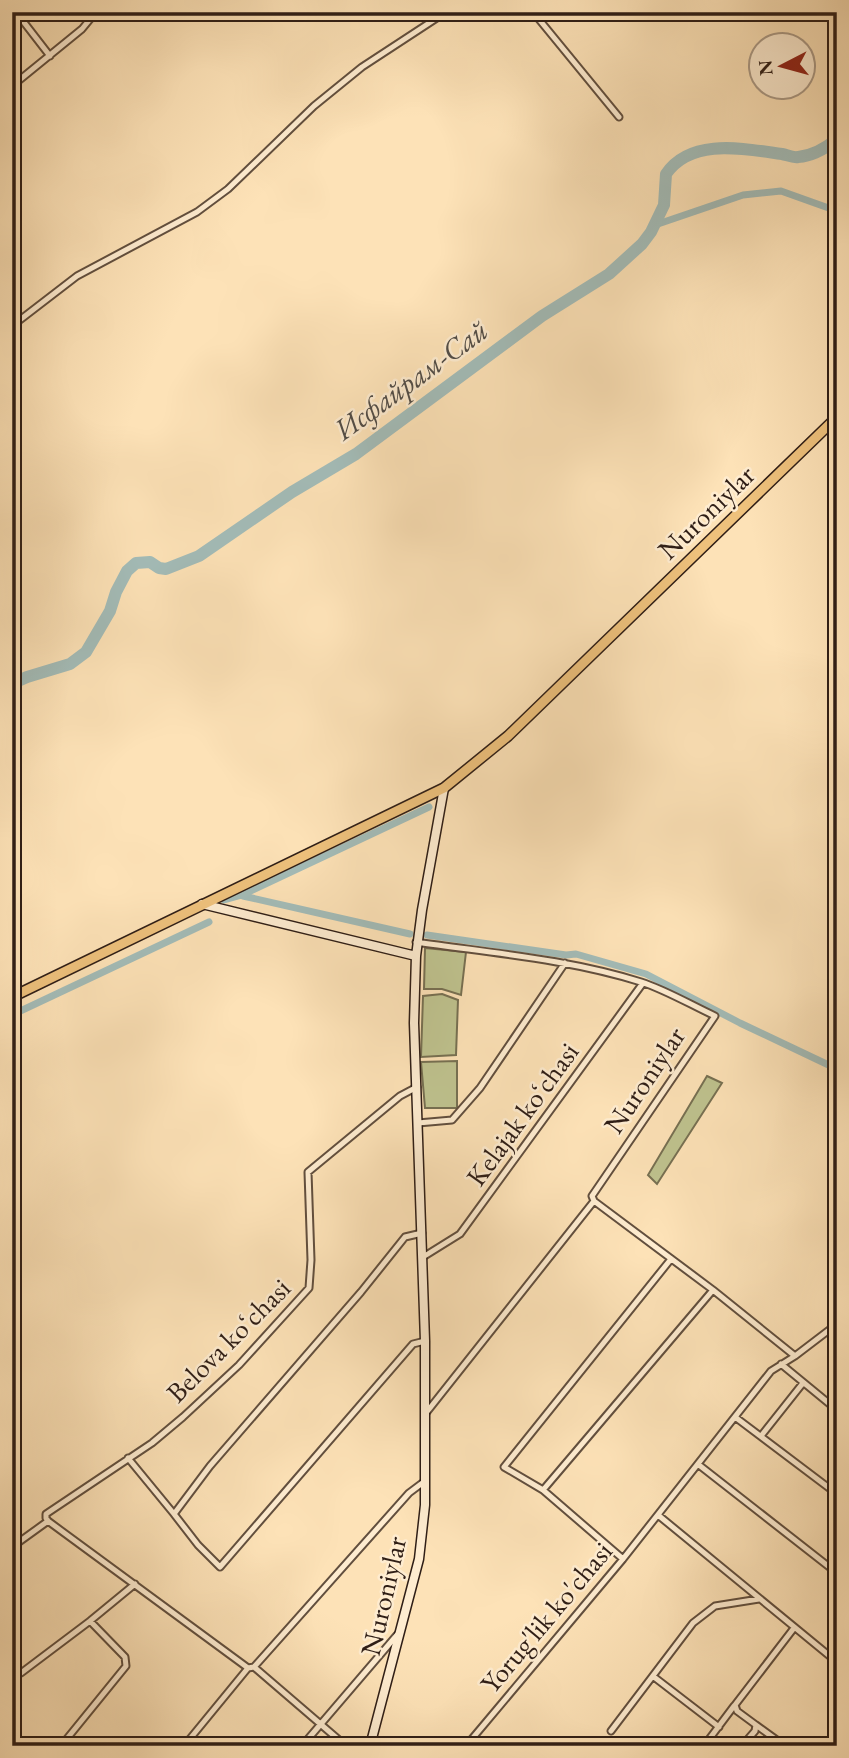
<svg xmlns="http://www.w3.org/2000/svg" width="849" height="1758" viewBox="0 0 849 1758" font-family="'EB Garamond',serif">
	<style>
		.green { fill: #bfc38f; stroke: #777052; stroke-width: 2 }
		.lines { fill: none; stroke-linecap: round; stroke-linejoin: round }
		.canal { stroke: #a3bcb8; stroke-width: 7 }
		.river { stroke: #a3bcb8; stroke-width: 12 }
		.minor-casing { stroke: #624f3e; stroke-width: 9 }
		.secondary-casing { stroke: #2f1e16; stroke-width: 11 }
		.primary-casing { stroke: #2f1e16; stroke-width: 12 }
		.minor { stroke: #feecd0; stroke-width: 5 }
		.secondary { stroke: #feecd0; stroke-width: 8 }
		.primary { stroke: #eec17c; stroke-width: 9 }
		.labels { text-anchor: middle; stroke-width: 5; stroke-linejoin: round; paint-order: stroke }
		.street-label { font-size: 28px; fill: #2f1e16; stroke: #feecd0 }
		.water-label { font-size: 30px; font-style: italic; fill: #524d47; stroke: #feecd0 }
	</style>
	<rect width="100%" height="100%" fill="#fde2b7"/>
	<filter id="stains"><feTurbulence type="fractalNoise" baseFrequency=".00286" numOctaves="4"/><feColorMatrix values="0 0 0 0 .2 0 0 0 0 .09 0 0 0 0 .02 0 0 0 .5 -.17"/></filter>
	<radialGradient id="worn" r=".72"><stop offset=".6" stop-color="#630" stop-opacity="0"/><stop offset="1" stop-color="#630" stop-opacity=".3"/></radialGradient>
	<path class="green" d="M425 948 466 952 461 995 442 989H424Z
		M442 994 458 1000 456 1055 421 1057 423 996Z
		M457 1061V1108H425L421 1062Z
		M707 1076 722 1083 657 1184 648 1175Z"/>
	<g class="lines">
		<path class="canal" d="M655 225 743 195 781 191 837 211
			M243 896 410 934
			M224 900 242 895 429 807
			M427 935 566 955 576 954 646 974 740 1023 837 1069
			M12 1015 209 922"/>
		<path class="river" d="M12 687 18 681 27 677 70 664 86 652 110 611 116 592 127 571 136 563 150 562 159 568 166 569 199 556 292 492 356 454 542 316 609 274 642 244 651 232 664 205 666 174C691 137 745 149 782 154 787 155 793 158 798 157 812 156 826 148 837 139"/>
		<defs>
			<path id="minor" d="M16 12 50 56
				M533 12 619 117
				M12 86 82 29 96 12
				M12 326 77 276 197 212 228 189 314 106 362 67 446 12
				M416 942C491 953 568 959 641 982 666 990 691 1005 715 1016L592 1196 594 1201 426 1413
				M418 1123 452 1120 480 1088 565 963
				M594 1201 713 1290 795 1356
				M422 1233 405 1237 361 1292 210 1466 174 1514 198 1545 220 1567 413 1344 425 1341
				M423 1257 460 1234 643 983
				M781 1364 837 1410
				M735 1417 837 1494
				M761 1436 803 1383
				M128 1458 174 1514
				M699 1465 837 1573
				M543 1490 713 1290
				M658 1515 837 1662
				M48 1521 248 1668 254 1667 346 1746
				M12 1547 48 1521 46 1518V1514L152 1443 183 1417 239 1365 309 1288 311 1260 308 1172 400 1096 417 1087
				M623 1559 543 1490 504 1467 671 1259
				M254 1667 409 1493 425 1481
				M21 1673 90 1621 135 1584
				M654 1677 719 1727
				M756 1725 785 1746
				M611 1731 693 1623 715 1606 759 1599
				M61 1746 126 1666 125 1657 90 1621
				M184 1746 248 1668
				M302 1746 397 1635
				M466 1746 623 1559 771 1371 795 1356 837 1324
				M704 1746 734 1706
				M742 1746 755 1731 756 1725 737 1711 735 1705 794 1628"/>
			<path id="secondary" d="M202 904 416 956
				M370 1746 419 1559 425 1505V1341L414 1023 416 956 422 910 444 788"/>
			<path id="primary" d="M12 997 444 788 508 736 837 417"/>
		</defs>
		<use href="#minor" class="minor-casing"/>
		<use href="#secondary" class="secondary-casing"/>
		<use href="#primary" class="primary-casing"/>
		<use href="#minor" class="minor"/>
		<use href="#secondary" class="secondary"/>
		<use href="#primary" class="primary"/>
	</g>
	<g class="labels">
		<g class="street-label">
			<text transform="translate(706 512) rotate(-44)" y="10">Nuroniylar</text>
			<text transform="translate(644 1080) rotate(-56)" y="10">Nuroniylar</text>
			<text transform="translate(522 1114) rotate(-54)" y="10">Kelajak koʻchasi</text>
			<text transform="translate(228 1340) rotate(-45)" y="10">Belova koʻchasi</text>
			<text transform="translate(383 1596) rotate(-77)" y="10">Nuroniylar</text>
			<text transform="translate(546 1617) rotate(-50)" y="10">Yorug'lik ko'chasi</text>
		</g>
		<g class="water-label">
			<text transform="translate(411 380) rotate(-36)" y="10">Исфайрам-Сай</text>
		</g>
	</g>
	<rect width="849" height="1758" fill="none" stroke="#fde2b7" stroke-width="42"/>
	<rect x="14" y="14" width="821" height="1730" fill="none" stroke="#2f1e16" stroke-width="3.5"/>
	<rect x="21" y="21" width="807" height="1716" fill="none" stroke="#2f1e16" stroke-width="2"/>
	<g transform="translate(782 66) rotate(264)"><circle r="33" fill="#feecd0" stroke="#ab9a86" stroke-width="2"/>
	<path d="M0-5L12 26L0 18L-12 26Z" fill="#8f2418"/>
	<text y="-10" font-size="19" font-weight="bold" text-anchor="middle" fill="#2f1e16">N</text>
	</g>
	<rect width="100%" height="100%" filter="url(#stains)"/>
	<rect width="100%" height="100%" fill="url(#worn)"/>
</svg>
